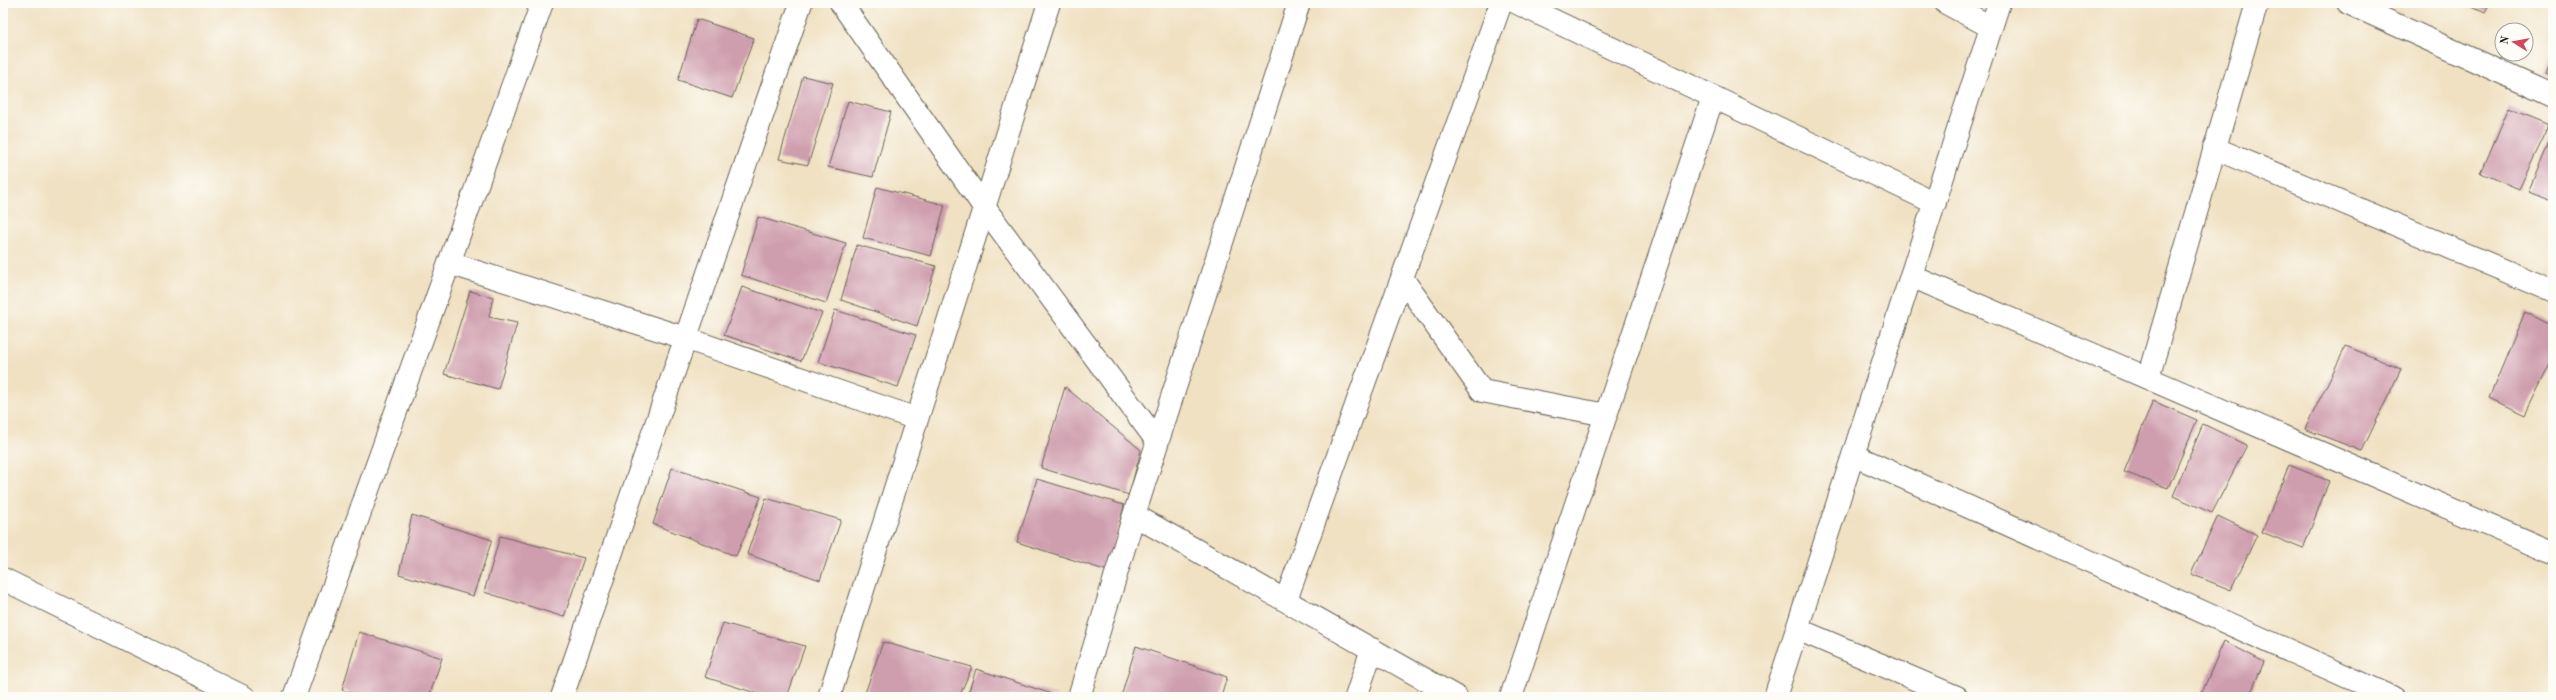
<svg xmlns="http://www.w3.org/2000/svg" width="2556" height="700" viewBox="0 0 2556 700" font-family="'Old Standard TT',serif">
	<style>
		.building { fill: #cf9eae }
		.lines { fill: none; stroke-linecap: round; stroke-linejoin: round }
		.minor-casing { stroke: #666156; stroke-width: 24 }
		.minor { stroke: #fff; stroke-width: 22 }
	</style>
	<rect width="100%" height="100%" fill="#fdfcf7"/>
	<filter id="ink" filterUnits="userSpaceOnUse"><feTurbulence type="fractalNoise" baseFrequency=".025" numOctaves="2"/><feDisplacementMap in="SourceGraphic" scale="8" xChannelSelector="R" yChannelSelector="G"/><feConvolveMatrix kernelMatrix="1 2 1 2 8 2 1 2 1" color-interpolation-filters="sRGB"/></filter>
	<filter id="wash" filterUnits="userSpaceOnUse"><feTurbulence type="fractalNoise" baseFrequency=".012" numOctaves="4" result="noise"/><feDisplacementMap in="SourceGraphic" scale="16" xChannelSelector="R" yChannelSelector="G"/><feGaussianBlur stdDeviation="0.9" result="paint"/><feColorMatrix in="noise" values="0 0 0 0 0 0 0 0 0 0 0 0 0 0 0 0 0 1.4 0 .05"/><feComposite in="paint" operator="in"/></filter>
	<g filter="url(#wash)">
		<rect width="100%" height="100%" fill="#f0e1c2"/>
		<g id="blocks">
			<path class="building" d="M2466 3H2490L2485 12Z
				M697 19 754 38 732 98 678 80Z
				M2553 54V77L2545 74Z
				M803 76 833 83 808 165 779 159Z
				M848 101 891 112 873 177 828 167Z
				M2509 107 2550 124 2519 189 2481 173Z
				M2553 134V201L2528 192Z
				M877 187 945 205 931 256 863 238Z
				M758 217 846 243 826 303 741 275Z
				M857 245 936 266 917 326 841 300Z
				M742 287 822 313 801 361 724 335Z
				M470 291 493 297 489 317 517 323 498 389 444 374Z
				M835 310 916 335 898 387 818 362Z
				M2525 312 2553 326V358L2525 415 2489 398Z
				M2346 346 2401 369 2362 451 2305 429Z
				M1065 387 1141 450 1129 495 1041 468Z
				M2153 401 2197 420 2168 488 2124 472Z
				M2203 424 2247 445 2212 513 2173 496Z
				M2289 465 2329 481 2303 549 2262 532Z
				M672 468 761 497 736 556 653 524Z
				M1037 479 1124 505 1108 571 1017 542Z
				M766 498 841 520 820 580 747 554Z
				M412 515 492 540 473 596 399 574Z
				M2218 516 2257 535 2231 590 2191 574Z
				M500 536 584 558 564 617 484 592Z
				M723 623 805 646 787 697H768L705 677Z
				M359 632 442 658 429 697H366L342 690Z
				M2224 641 2264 662 2249 697H2200Z
				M883 642 972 667 959 697 864 696Z
				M1136 646 1227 677 1221 697H1121Z
				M976 669 1058 696 967 697Z"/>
		</g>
	</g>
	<g filter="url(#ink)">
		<use href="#blocks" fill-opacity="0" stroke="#666156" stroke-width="1"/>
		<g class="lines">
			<defs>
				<path id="minor" d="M841 3 984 207 1157 441
					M1517 3 1935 203
					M1946 3 1991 27
					M2348 3 2553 96
					M2214 148 2553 291
					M449 263 685 338 917 419
					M1911 276 2553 553
					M1402 278 1482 391 1606 415
					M2148 378 2257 3
					M1853 455 2392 697
					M1134 515 1456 697
					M3 579 244 697
					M1286 600 1501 3
					M1797 629 1957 697
					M294 697 542 3
					M562 697 801 3
					M829 697 1049 3
					M1079 697 1134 515 1299 3
					M1356 697 1372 649
					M1511 697 1713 97
					M1775 697 1999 3"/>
			</defs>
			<use href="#minor" class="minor-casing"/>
			<use href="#minor" class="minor"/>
		</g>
	</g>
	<rect width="2556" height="700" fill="none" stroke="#fdfcf7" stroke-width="16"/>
	<g transform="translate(2514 42) rotate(281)"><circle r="19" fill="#fdfcf7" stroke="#a3a29f"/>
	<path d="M0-3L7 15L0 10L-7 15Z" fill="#d1495b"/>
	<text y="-6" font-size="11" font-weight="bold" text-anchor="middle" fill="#1c1c1c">N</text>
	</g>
</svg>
